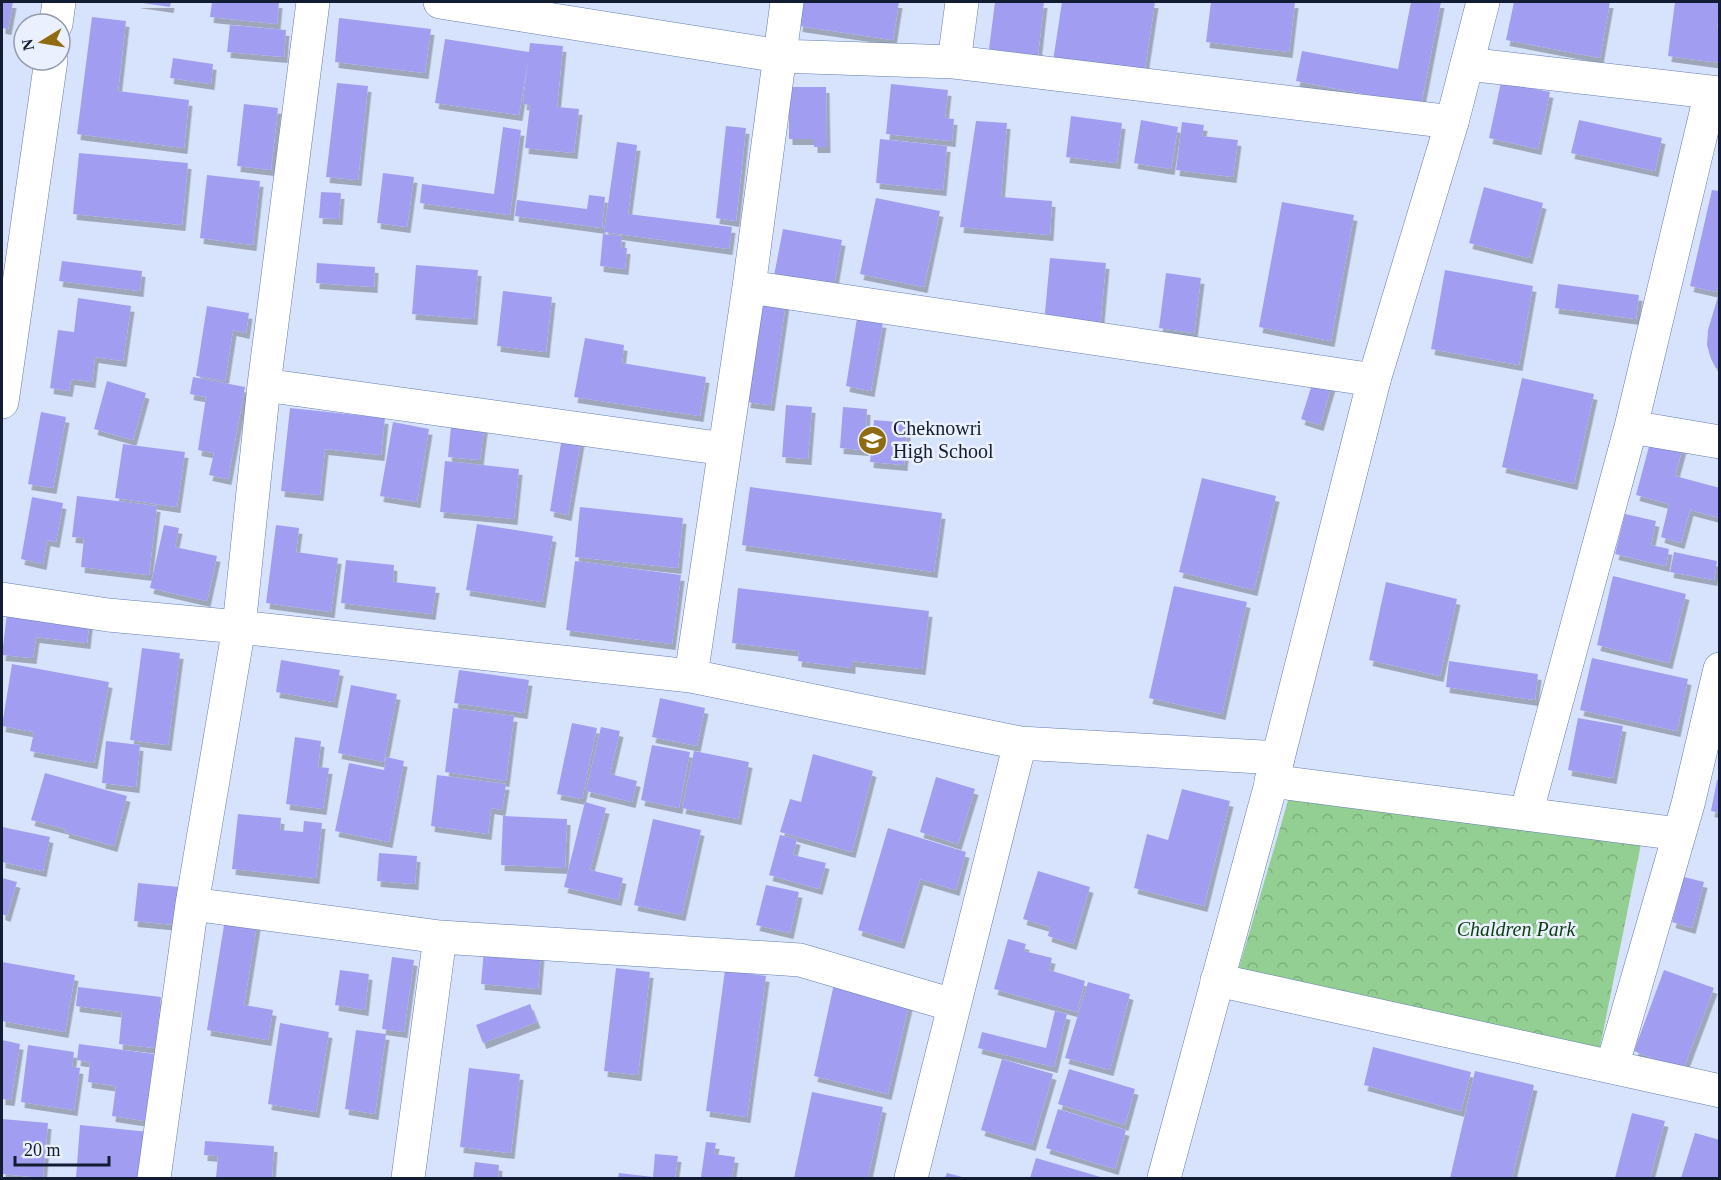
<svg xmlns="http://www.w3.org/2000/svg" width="1721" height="1180" viewBox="0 0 1721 1180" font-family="Georgia,serif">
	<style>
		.park { fill: url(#park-crowns) }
		.building { fill: #a19ef1; filter: url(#shadow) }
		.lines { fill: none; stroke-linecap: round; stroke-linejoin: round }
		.street-casing { stroke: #637db5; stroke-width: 34 }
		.secondary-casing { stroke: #637db5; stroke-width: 34 }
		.street { stroke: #fff; stroke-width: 33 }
		.secondary { stroke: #fff; stroke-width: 33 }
		.labels { text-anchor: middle; stroke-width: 5; stroke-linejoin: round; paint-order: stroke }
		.poi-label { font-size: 20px; fill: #121c32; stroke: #eaf0fd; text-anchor: start }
		.park-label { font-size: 20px; font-style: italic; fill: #0d3e11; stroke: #eaf0fd }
	</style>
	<defs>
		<pattern id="park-crowns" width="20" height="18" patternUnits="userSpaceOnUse" patternTransform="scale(1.5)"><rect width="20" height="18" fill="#93ce92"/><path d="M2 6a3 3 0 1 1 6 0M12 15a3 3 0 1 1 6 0" fill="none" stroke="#7eb07e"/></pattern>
		<filter id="shadow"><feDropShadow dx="3.5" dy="6" stdDeviation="0" flood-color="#0004"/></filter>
	</defs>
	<rect width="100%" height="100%" fill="#d7e3fc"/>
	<path class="park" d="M1290 794 1642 839 1599 1052 1236 978Z"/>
	<path class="building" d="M2 2H13L8 29 2 28Z
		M136 2H171L170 7Z
		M212 2H279L277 24 210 17Z
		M802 2H899L893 40 799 26Z
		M995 2H1044L1038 55 989 49Z
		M1062 2H1155L1144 74 1053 61Z
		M1211 2H1295L1289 52 1206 42Z
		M1411 2H1441L1421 105 1296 81 1302 51 1398 69Z
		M1514 2H1610L1600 58 1506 40Z
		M1675 2H1720L1717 29H1720V63L1668 56Z
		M92 17 126 21 118 91 189 100 184 148 77 134Z
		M339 18 431 29 425 73 335 62Z
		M230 25 286 30 284 57 227 52Z
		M445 39 529 52 530 43 563 46 557 107 579 109 574 153 525 148 530 105 523 104 528 59 519 115 435 103Z
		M173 58 213 64 211 84 170 78Z
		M1501 82 1550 92 1538 149 1489 138Z
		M337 83 368 86 358 180 326 177Z
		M891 84 948 90 945 118 954 119 952 141 886 134Z
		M789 87H826L827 147H814V139H789Z
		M244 104 278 108 271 170 237 166Z
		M1071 116 1122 123 1117 163 1066 157Z
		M1141 120 1178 127 1171 169 1134 163Z
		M1579 120 1662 138 1655 171 1571 153Z
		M976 121 1007 123 1001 197 1052 201 1050 235 960 227Z
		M1182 122 1204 125 1202 136 1238 140 1233 177 1176 170Z
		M726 126 746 128 736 221 716 218Z
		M503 127 521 130 510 215 420 203 422 184 494 194Z
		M880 139 947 146 943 190 876 183Z
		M617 142 637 145 628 214 732 227 729 249 604 232Z
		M79 153 188 163 182 225 73 214Z
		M383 173 414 177 407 227 377 223Z
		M207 175 260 181 253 245 200 238Z
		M1484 187 1543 203 1529 258 1469 243Z
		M1712 190 1720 191V280L1716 292 1690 286Z
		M321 192 341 193 339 219 319 218Z
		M589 195 605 197 602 228 515 216 517 200 587 209Z
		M876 198 940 211 924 287 860 274Z
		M1282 202 1354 215 1331 341 1259 327Z
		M783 229 842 240 833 292 773 281Z
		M603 234 622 236 621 248H627L625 269 600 266Z
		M1050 258 1106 263 1100 328 1044 324Z
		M62 261 142 271 140 291 59 281Z
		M317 263 375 267 374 287 316 283Z
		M416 265 478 270 474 319 412 314Z
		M1445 270 1533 286 1519 365 1431 349Z
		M1166 273 1201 278 1194 333 1159 328Z
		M1558 284 1639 295 1636 319 1555 308Z
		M503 291 552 297 546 352 497 346Z
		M1719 293H1720V369L1716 368 1711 359 1707 345 1708 330Z
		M78 298 131 306 123 361 95 357 92 382 71 379 69 391 50 388 58 330 74 332Z
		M762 299 786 302 771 405 747 402Z
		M207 306 249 313 246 333 233 330 225 381 196 376Z
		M857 318 883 322 871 391 846 386Z
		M585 338 624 345 622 363 706 377 700 416 574 397Z
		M1315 375 1333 381 1320 425 1301 419Z
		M193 377 245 387 228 479 209 475 214 453 198 450 206 397 190 394Z
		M1522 378 1594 394 1574 484 1502 467Z
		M107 381 146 393 133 440 94 429Z
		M786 405 812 407 808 459 782 457Z
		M843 407 867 409 865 450 840 448Z
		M290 408 385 418 381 455 325 449 320 495 281 491Z
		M41 412 66 417 53 488 28 484Z
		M452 417 485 421 480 460 448 457Z
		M874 420 908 423 904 465 870 462Z
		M393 422 429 429 417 502 380 496Z
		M562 437 581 440 568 515 550 511Z
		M1651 439 1683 447 1675 476 1720 488V518L1690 510 1681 543 1661 537 1669 504 1636 495Z
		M123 444 185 452 177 507 115 498Z
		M445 461 519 469 514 519 440 512Z
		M1202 478 1276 496 1254 590 1179 572Z
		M750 487 942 513 934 572 742 545Z
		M77 496 157 506 149 575 81 567 84 538 72 537Z
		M32 497 63 503 56 542 47 540 43 564 21 559Z
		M580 507 683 518 678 568 575 557Z
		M1625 514 1656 521 1651 545 1669 549 1666 566 1615 554Z
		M477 524 553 536 542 602 466 590Z
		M164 525 179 528 175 547 217 556 207 601 150 588Z
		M276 525 299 528 296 552 338 558 331 612 266 603Z
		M1674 552 1717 561 1714 580 1670 572Z
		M346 560 394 565 393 582 436 587 432 614 341 603Z
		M575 561 681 575 672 644 566 630Z
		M1613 576 1686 594 1669 663 1597 645Z
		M1386 582 1457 599 1440 676 1369 660Z
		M1174 586 1247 602 1222 714 1149 698Z
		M738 588 929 611 922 669 852 661V668L798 661 799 651 732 643Z
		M8 605 90 616 87 643 36 637 33 658 2 655Z
		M142 648 180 653 168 745 130 740Z
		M1592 658 1688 679 1677 731 1580 710Z
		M281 660 340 670 334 702 276 692Z
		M1449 661 1538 674 1535 700 1446 687Z
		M12 664 109 682 94 763 30 751 34 732 2 726Z
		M459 670 529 680 524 713 454 703Z
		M351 685 397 694 384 762 338 753Z
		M660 698 705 708 697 746 652 737Z
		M453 708 514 716 506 781 445 772Z
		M1578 718 1623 726 1613 778 1568 770Z
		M572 723 597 728 582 799 557 794Z
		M601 727 620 731 610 774 637 781 632 802 586 791Z
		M295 737 321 741 318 767 329 768 323 809 286 804Z
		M106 741 140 745 136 787 102 783Z
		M652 745 690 752 679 808 641 800Z
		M694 751 749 762 738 819 682 808Z
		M813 754 873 771 852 852 780 832 790 799 801 802Z
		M386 757 404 761 389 842 335 831 349 763 384 770Z
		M45 773 127 796 114 846 65 832 66 829 31 820Z
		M437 775 506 784 502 810 491 808 488 834 431 826Z
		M936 777 975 789 958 844 920 832Z
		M1717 780H1720V813L1711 811Z
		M1182 789 1230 801 1204 906 1134 888 1147 834 1168 840Z
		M585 802 606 808 590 870 623 878 618 900 564 887Z
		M238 814 281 818 280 830 303 832 304 821 322 823 316 878 232 869Z
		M503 816 567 819 565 868 501 865Z
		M653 819 701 830 682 915 634 905Z
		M2 827 50 837 43 871 2 862Z
		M888 828 966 852 956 890 920 879 901 943 858 930Z
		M780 835 797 839 793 855 826 863 819 889 769 875Z
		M379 853 417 856 415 884 377 881Z
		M1038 871 1090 887 1073 944 1048 936 1050 927 1023 919Z
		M1684 877 1704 882 1692 928 1672 922Z
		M2 878 17 882 7 916 2 914Z
		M138 883 179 887 176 925 134 921Z
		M766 885 799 892 790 933 756 925Z
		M226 913 258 918 244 1005 273 1010 268 1040 207 1030Z
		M1008 939 1026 944 1024 951 1052 958 1049 970 1085 981 1077 1012 994 989Z
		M484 949 541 953 538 989 481 984Z
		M392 957 414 960 404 1032 382 1029Z
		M2 962 75 975 65 1032 2 1021Z
		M616 968 650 972 638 1075 604 1071Z
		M340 970 369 974 365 1010 335 1005Z
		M725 970 766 976 747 1117 706 1111Z
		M1664 970 1714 988 1683 1070 1634 1051Z
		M835 979 911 996 888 1094 814 1076Z
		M1088 982 1130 994 1110 1070 1065 1058Z
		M78 987 161 997 155 1048 119 1044 122 1012 76 1006Z
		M530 1004 537 1022 483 1043 476 1025Z
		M1055 1011 1067 1014 1054 1067 978 1048 982 1032 1046 1048Z
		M280 1023 329 1032 316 1112 268 1104Z
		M356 1030 386 1034 375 1114 345 1109Z
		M2 1040 20 1044 11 1100 2 1099Z
		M79 1044 154 1054 145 1121 112 1116 116 1086 88 1082 90 1062 77 1060Z
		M28 1045 74 1052 72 1067 80 1068 74 1110 21 1102Z
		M1373 1047 1471 1072 1461 1111 1364 1085Z
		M1002 1059 1053 1074 1032 1145 981 1130Z
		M469 1068 520 1074 511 1153 460 1147Z
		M1069 1069 1135 1089 1125 1125 1058 1104Z
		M1475 1071 1534 1085 1512 1178H1450Z
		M812 1092 883 1107 868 1178H794Z
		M1058 1109 1126 1130 1115 1169 1046 1148Z
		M1632 1113 1665 1121 1650 1178H1615Z
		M2 1119 48 1123 43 1178 2 1174Z
		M80 1125 149 1132 145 1178H76Z
		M1695 1133 1720 1140V1171L1717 1178H1681Z
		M205 1141 274 1146 272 1178H216L218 1156 204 1155Z
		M706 1142 716 1143 714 1154 735 1157 732 1178 701 1177Z
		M655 1154 678 1156 675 1178H618L619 1173 653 1177Z
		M1036 1158 1104 1178H1030Z
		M475 1162 499 1165 498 1178H473Z
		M947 1173 966 1178H945Z"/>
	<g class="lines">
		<defs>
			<path id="street" d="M440 2 780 56 954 62 1452 122
				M954 62 962 2
				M1467 64 1720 93
				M749 287 1374 380
				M264 385 725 449
				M1631 427 1720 442
				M2 599 108 615 239 627 691 676 1020 743 1278 758
				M691 676 749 287 787 2
				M1271 781 1679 834
				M1526 814 1631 427 1711 92
				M192 904 440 937 800 960 953 1005
				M1217 980 1720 1091
				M1612 1067 1688 804 1720 669
				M154 1178 192 904 239 627 264 385 313 2
				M408 1178 440 937
				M911 1178 1020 743"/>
			<path id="secondary" d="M56 24 59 2
				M2 402 51 60
				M1164 1178 1278 758 1374 380 1452 122 1483 2"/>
		</defs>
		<use href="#street" class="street-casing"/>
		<use href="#secondary" class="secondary-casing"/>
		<use href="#street" class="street"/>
		<use href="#secondary" class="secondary"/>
	</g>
	<defs>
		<symbol id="school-disc" viewBox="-11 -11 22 22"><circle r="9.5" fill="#8f6c11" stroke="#eaf0fd"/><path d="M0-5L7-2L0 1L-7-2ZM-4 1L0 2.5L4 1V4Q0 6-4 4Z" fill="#fff"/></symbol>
	</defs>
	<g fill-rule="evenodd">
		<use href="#school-disc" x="856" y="424" width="33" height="33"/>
	</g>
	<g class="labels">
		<g class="poi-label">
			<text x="893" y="435">Cheknowri<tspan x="893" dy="23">High School</tspan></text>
		</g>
		<g class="park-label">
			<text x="1516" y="936">Chaldren Park</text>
		</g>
	</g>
	<rect width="1721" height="1180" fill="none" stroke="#121c32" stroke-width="6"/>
	<g transform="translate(42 42) rotate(259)"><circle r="28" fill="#eaf0fd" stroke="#949bac" stroke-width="1.5"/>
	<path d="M0-4.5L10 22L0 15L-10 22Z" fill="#8f6c11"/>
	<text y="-9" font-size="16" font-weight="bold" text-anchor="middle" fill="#121c32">N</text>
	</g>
	<path d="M15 1156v9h94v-9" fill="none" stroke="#121c32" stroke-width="3"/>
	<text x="24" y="1156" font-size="18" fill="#121c32" stroke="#eaf0fd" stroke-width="4.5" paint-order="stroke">20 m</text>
</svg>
